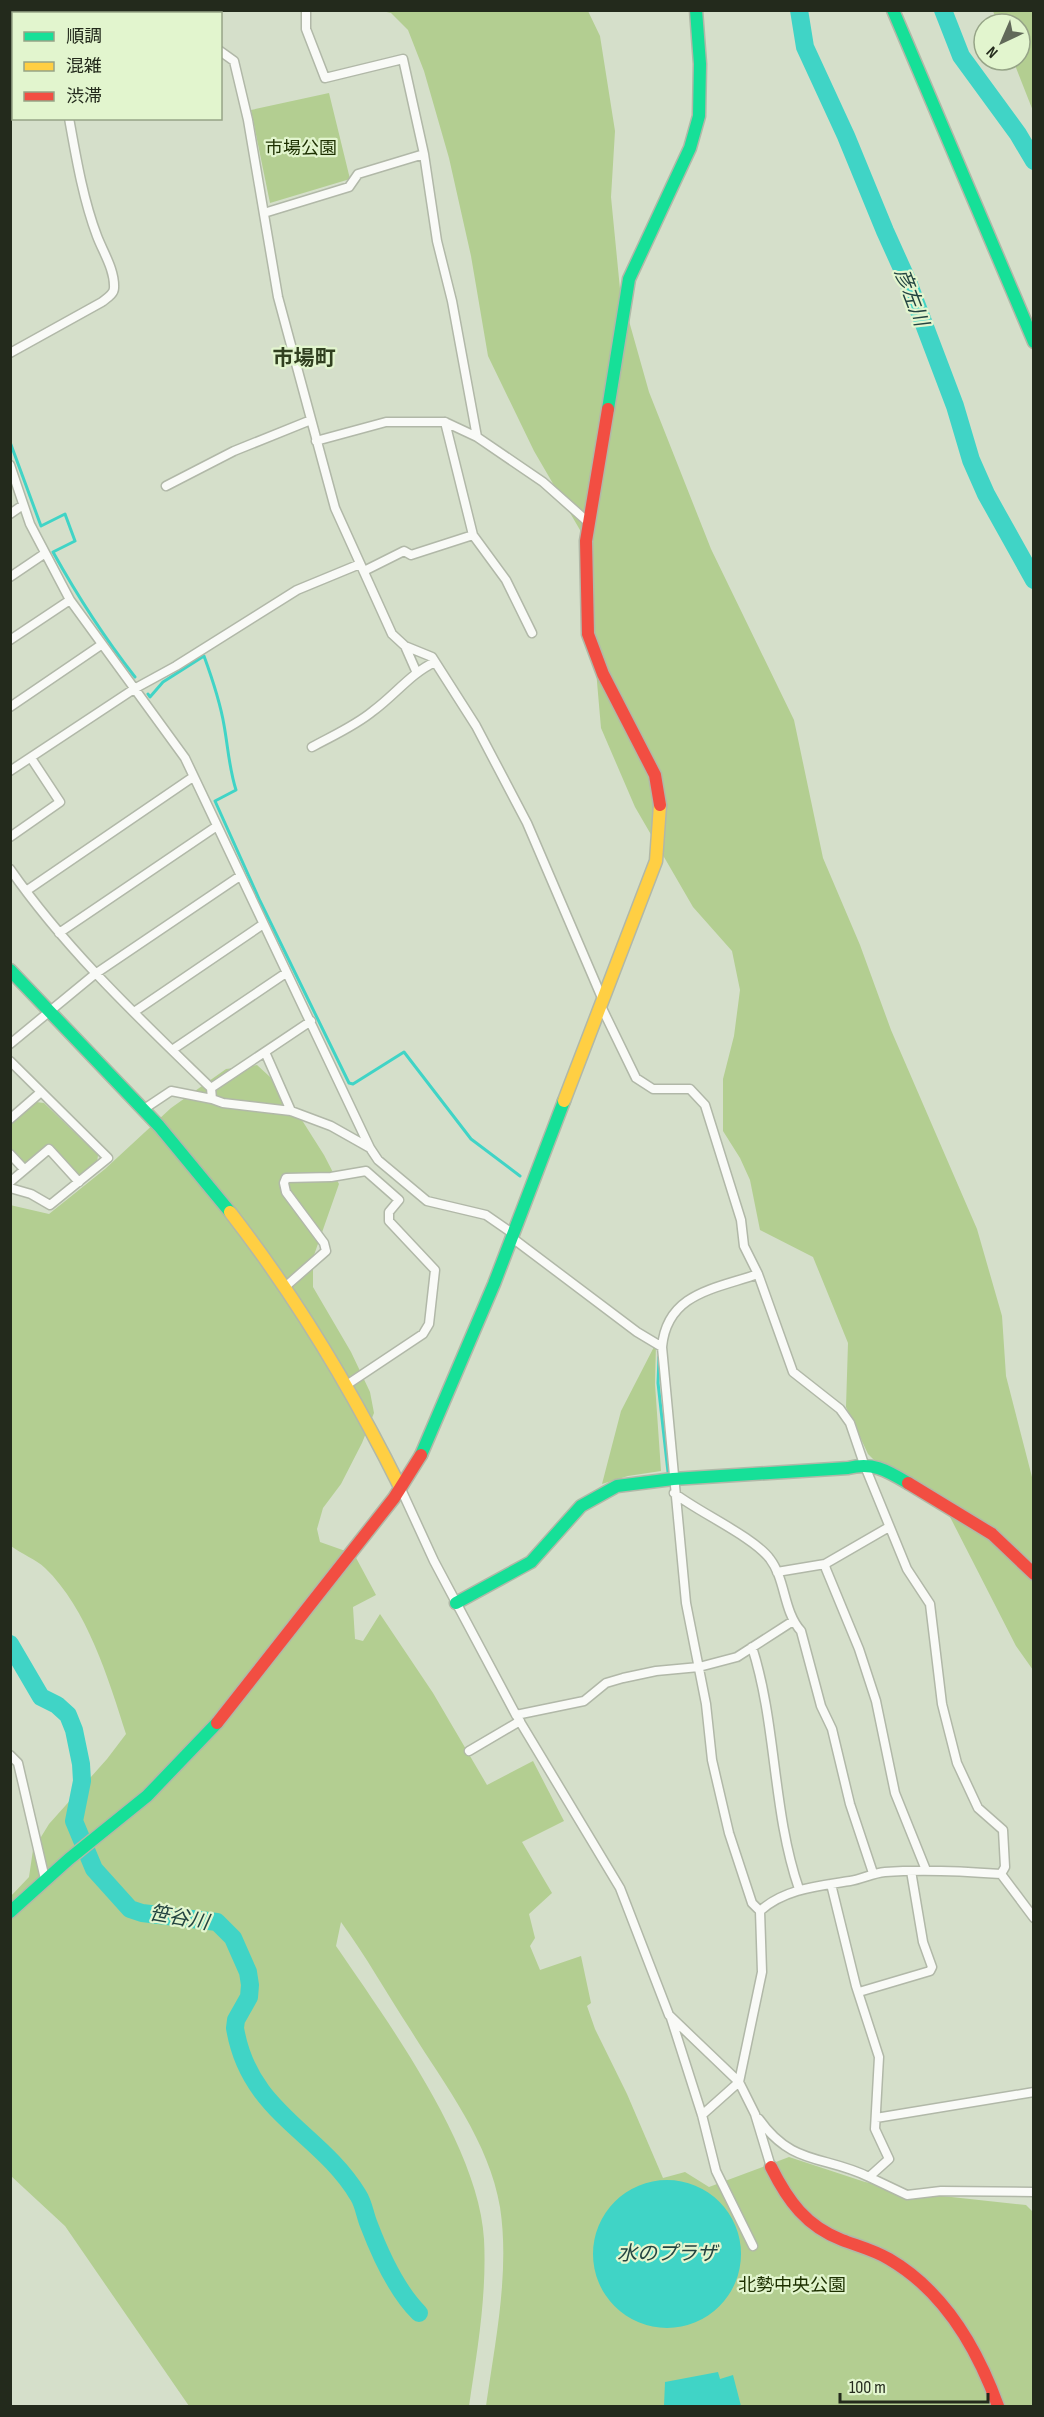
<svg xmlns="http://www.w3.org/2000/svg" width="1044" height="2417" viewBox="0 0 1044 2417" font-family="'Sofia Sans Condensed','Noto Sans JP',sans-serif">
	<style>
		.green { fill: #b3ce91 }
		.water { fill: #40d4c6 }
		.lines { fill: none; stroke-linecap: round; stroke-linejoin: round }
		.stream { stroke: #40d4c6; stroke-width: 3 }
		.river { stroke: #40d4c6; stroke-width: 18 }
		.street-casing { stroke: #b1b8a8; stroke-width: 11 }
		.fast-casing { stroke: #b1b8a8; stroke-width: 15 }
		.slow-casing { stroke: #b1b8a8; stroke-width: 15 }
		.jam-casing { stroke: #b1b8a8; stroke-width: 15 }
		.street { stroke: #f9faf7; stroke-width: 8 }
		.fast { stroke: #16e098; stroke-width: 12 }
		.slow { stroke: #ffcf43; stroke-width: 12 }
		.jam { stroke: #f24e42; stroke-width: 12 }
		.labels { text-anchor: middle; stroke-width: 4.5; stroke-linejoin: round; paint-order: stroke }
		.park-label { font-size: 18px; fill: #1d3000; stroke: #e2f5ce }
		.water-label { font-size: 20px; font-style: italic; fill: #234441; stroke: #e2f5ce }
		.quarter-label { font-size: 21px; font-weight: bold; fill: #314020; stroke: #e2f5ce }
	</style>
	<rect width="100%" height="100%" fill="#d5dfca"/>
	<path class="green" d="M382 11H588L600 36 615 131 611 197 620 289 649 392 711 549 794 720 823 858 860 945 891 1030 977 1229 1002 1316 1006 1376 1033 1481V1670L1016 1646 949 1515 931 1500 899 1485 868 1454 846 1407 848 1343 813 1257 760 1230 750 1180 740 1158 723 1131V1079L734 1036 740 990 732 951 693 907 635 807 601 728 588 578 580 530 534 451 488 356 471 256 449 158 424 71 408 30 391 13Z
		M993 11H1033V111L1013 60H1020V24H998Z
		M329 93 350 179 270 203 251 110Z
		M257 1065 281 1087 324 1155 339 1184 313 1258V1287L351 1352 370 1392 374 1413 362 1443 341 1484 323 1508 317 1529 320 1542 354 1554 376 1595 353 1607 355 1639 363 1641 380 1614 433 1693 487 1785 533 1761 564 1821 522 1842 552 1893 529 1914 535 1938 530 1946 540 1970 581 1956 591 2003 587 2006 595 2029 627 2094 663 2178 685 2172 709 2187 789 2157 865 2182 942 2196 1026 2205 1034 2213 1033 2406H486C495 2342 510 2272 500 2207 489 2141 444 2084 410 2029 387 1994 366 1956 341 1922L336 1946C388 2022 479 2147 484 2239 487 2295 477 2352 469 2406H189L65 2226 11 2176V1896L29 1877 33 1850 49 1824 107 1759 126 1734C109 1680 87 1608 45 1568 36 1559 21 1554 11 1546L10 1205 49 1214 105 1169 171 1108 226 1069Z
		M36 1102 44 1103 98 1155 97 1163 78 1177 49 1145 26 1165 11 1150 10 1125Z
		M656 1343 655 1384 661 1471 628 1476 602 1484 621 1411Z"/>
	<path class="water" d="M593 2254a74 74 0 1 1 148 0a74 74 0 1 1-148 0Z
		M718 2372 720 2379 733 2375 741 2406H664L665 2382Z"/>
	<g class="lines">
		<path class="stream" d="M10 442 41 526 65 514 75 541 53 552C78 597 103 636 135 677
			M148 694 150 697 163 682 204 656C212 678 220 701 224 725 228 747 229 768 236 790L215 801 260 901 349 1083 353 1084 404 1052 471 1139 520 1176
			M659 1357 658 1383 668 1472"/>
		<path class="river" d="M799 10 805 47 846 136 885 231 908 282 955 406 971 460 986 494 1034 580
			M943 10 961 56 1018 134 1034 161
			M10 1644 41 1697 57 1705 68 1715 74 1730 81 1764 82 1781 74 1821 94 1869 130 1909 142 1913 217 1922 233 1938 248 1972 250 1985 249 1997 236 2020 235 2028C249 2113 320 2132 358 2195 364 2204 365 2216 369 2225 380 2254 397 2291 419 2313"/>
		<defs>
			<path id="street" d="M60 10 61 14
				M190 10 191 14
				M220 51 234 61 248 120 278 297 335 508 392 634 405 646 432 657 476 726 527 823 602 998
				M264 213 349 187 358 174 424 154 403 59 325 78 306 29V10
				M10 353 102 302C107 298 114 294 114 288 115 270 103 252 97 236 83 199 76 157 69 118
				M445 422 473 535 506 580 532 633
				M477 437 543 482 588 522
				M316 441 386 422H445L477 437 452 301 437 241 424 154
				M10 465 30 524 70 600 185 758 370 1148 378 1160 427 1201 486 1215 512 1233
				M166 486 234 451 311 420
				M10 514 23 505
				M364 571 404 551 411 555 473 535
				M10 577 44 554
				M10 640 70 600
				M405 646 416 671
				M10 707 101 645
				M312 747C332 736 355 726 373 711 395 695 411 673 435 662
				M10 771 134 689 176 666 297 590 360 564
				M10 837 60 802 31 758
				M10 869C67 951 140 1019 211 1088L212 1099 223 1103 291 1111 331 1126 370 1148
				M26 891 193 777
				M59 933 217 826
				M600 1004 636 1078 653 1089H690L705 1105 741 1220 744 1246 758 1274 793 1372 840 1409 850 1423 864 1464 907 1569 930 1604 942 1704 957 1763 978 1808 1003 1830 1005 1867 1001 1874
				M134 1012 262 925
				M10 1044 95 974 240 876
				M172 1050 286 973
				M265 1052 291 1111
				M10 1061 108 1158 50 1205 31 1194 10 1188
				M211 1088 311 1021
				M144 1109 171 1091 212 1099
				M10 1119 41 1092
				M10 1154 24 1169
				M10 1182 49 1149 79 1182
				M511 1237 637 1332 662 1347
				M285 1287 326 1251 324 1243 286 1192 284 1183 286 1178 331 1177 366 1171 399 1200 389 1212V1221L435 1270 429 1324 423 1334 348 1384
				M400 1487 434 1561 516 1715 620 1888 669 2015 739 2082 755 2114 771 2167
				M674 1493C698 1512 754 1537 770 1559 786 1580 783 1611 801 1631L821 1706 832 1729 850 1804 873 1873
				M889 1527 825 1564 826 1569 859 1649 876 1701 895 1793 926 1870
				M777 1572 825 1564
				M752 1647C777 1725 772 1811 799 1889
				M516 1715 584 1701 606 1683 623 1678 656 1671 699 1667 737 1657 793 1621
				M469 1751 520 1721
				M10 1755 18 1763 45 1879
				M1001 1874 1034 1918
				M760 1911C784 1889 818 1886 850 1881 862 1879 873 1873 885 1872 923 1869 962 1871 1001 1874
				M859 1992 930 1971 932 1967 923 1942 911 1871
				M671 2018 702 2115 716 2171 753 2246
				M702 2115 739 2082 762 1972 760 1911 752 1903 729 1833 712 1760 706 1704 686 1603 662 1347C667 1293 715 1289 758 1274
				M876 2118 1034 2092
				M759 2119C792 2166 824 2155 869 2177L889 2159 875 2129 879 2057 856 1986 831 1884
				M869 2177 907 2195 941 2191 1034 2192"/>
			<path id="fast" d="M893 10 1034 342
				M608 409 629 279 690 148 699 116 700 64 696 10
				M10 970 159 1126 230 1212
				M421 1455 494 1284 564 1101
				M456 1603 531 1562 581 1506 617 1486 673 1479 848 1468C873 1462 886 1470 908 1483
				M10 1912 69 1859 147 1796 217 1723"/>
			<path id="slow" d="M564 1101 656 861 660 805
				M230 1212C296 1297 352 1390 400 1487"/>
			<path id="jam" d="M608 409 586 541 588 634 603 674 655 775 660 805
				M908 1483 992 1534 1034 1574
				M217 1723 394 1498 421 1455
				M771 2167C788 2201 806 2226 842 2240 858 2246 874 2250 889 2259 944 2291 977 2348 998 2406"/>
		</defs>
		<use href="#street" class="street-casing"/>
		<use href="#fast" class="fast-casing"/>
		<use href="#slow" class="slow-casing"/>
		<use href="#jam" class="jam-casing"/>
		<use href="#street" class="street"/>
		<use href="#fast" class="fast"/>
		<use href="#slow" class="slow"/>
		<use href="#jam" class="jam"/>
	</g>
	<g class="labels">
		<g class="park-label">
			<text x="301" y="154">市場公園</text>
			<text x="792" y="2291">北勢中央公園</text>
		</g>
		<g class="water-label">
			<text transform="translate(912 297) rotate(69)" y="7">彦左川</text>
			<text transform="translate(179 1917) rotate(10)" y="7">笹谷川</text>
			<text x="667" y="2260">水のプラザ</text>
		</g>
		<g class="quarter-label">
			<text x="304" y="365">市場町</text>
		</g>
	</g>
	<rect width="1044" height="2417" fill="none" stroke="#232a1c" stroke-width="24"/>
	<rect x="12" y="12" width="210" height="108" fill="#e2f5ce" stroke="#96a487" stroke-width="1.5"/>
	<rect x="24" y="32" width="30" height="9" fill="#16e098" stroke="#96a487" stroke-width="1.5"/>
	<text x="66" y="42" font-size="18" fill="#232a1c">順調</text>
	<rect x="24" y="62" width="30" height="9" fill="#ffcf43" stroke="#96a487" stroke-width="1.5"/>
	<text x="66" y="72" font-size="18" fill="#232a1c">混雑</text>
	<rect x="24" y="92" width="30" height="9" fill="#f24e42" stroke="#96a487" stroke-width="1.5"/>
	<text x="66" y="102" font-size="18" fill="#232a1c">渋滞</text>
	<g transform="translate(1002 42) rotate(224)"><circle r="28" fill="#e2f5ce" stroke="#96a487" stroke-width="1.5"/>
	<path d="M0-4.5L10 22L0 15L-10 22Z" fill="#616959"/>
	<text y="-9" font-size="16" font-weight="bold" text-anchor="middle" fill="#232a1c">N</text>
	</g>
	<path d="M840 2393v9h148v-9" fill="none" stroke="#232a1c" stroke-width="3"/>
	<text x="849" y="2393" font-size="18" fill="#232a1c" stroke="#e2f5ce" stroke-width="4.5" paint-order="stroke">100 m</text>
</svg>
